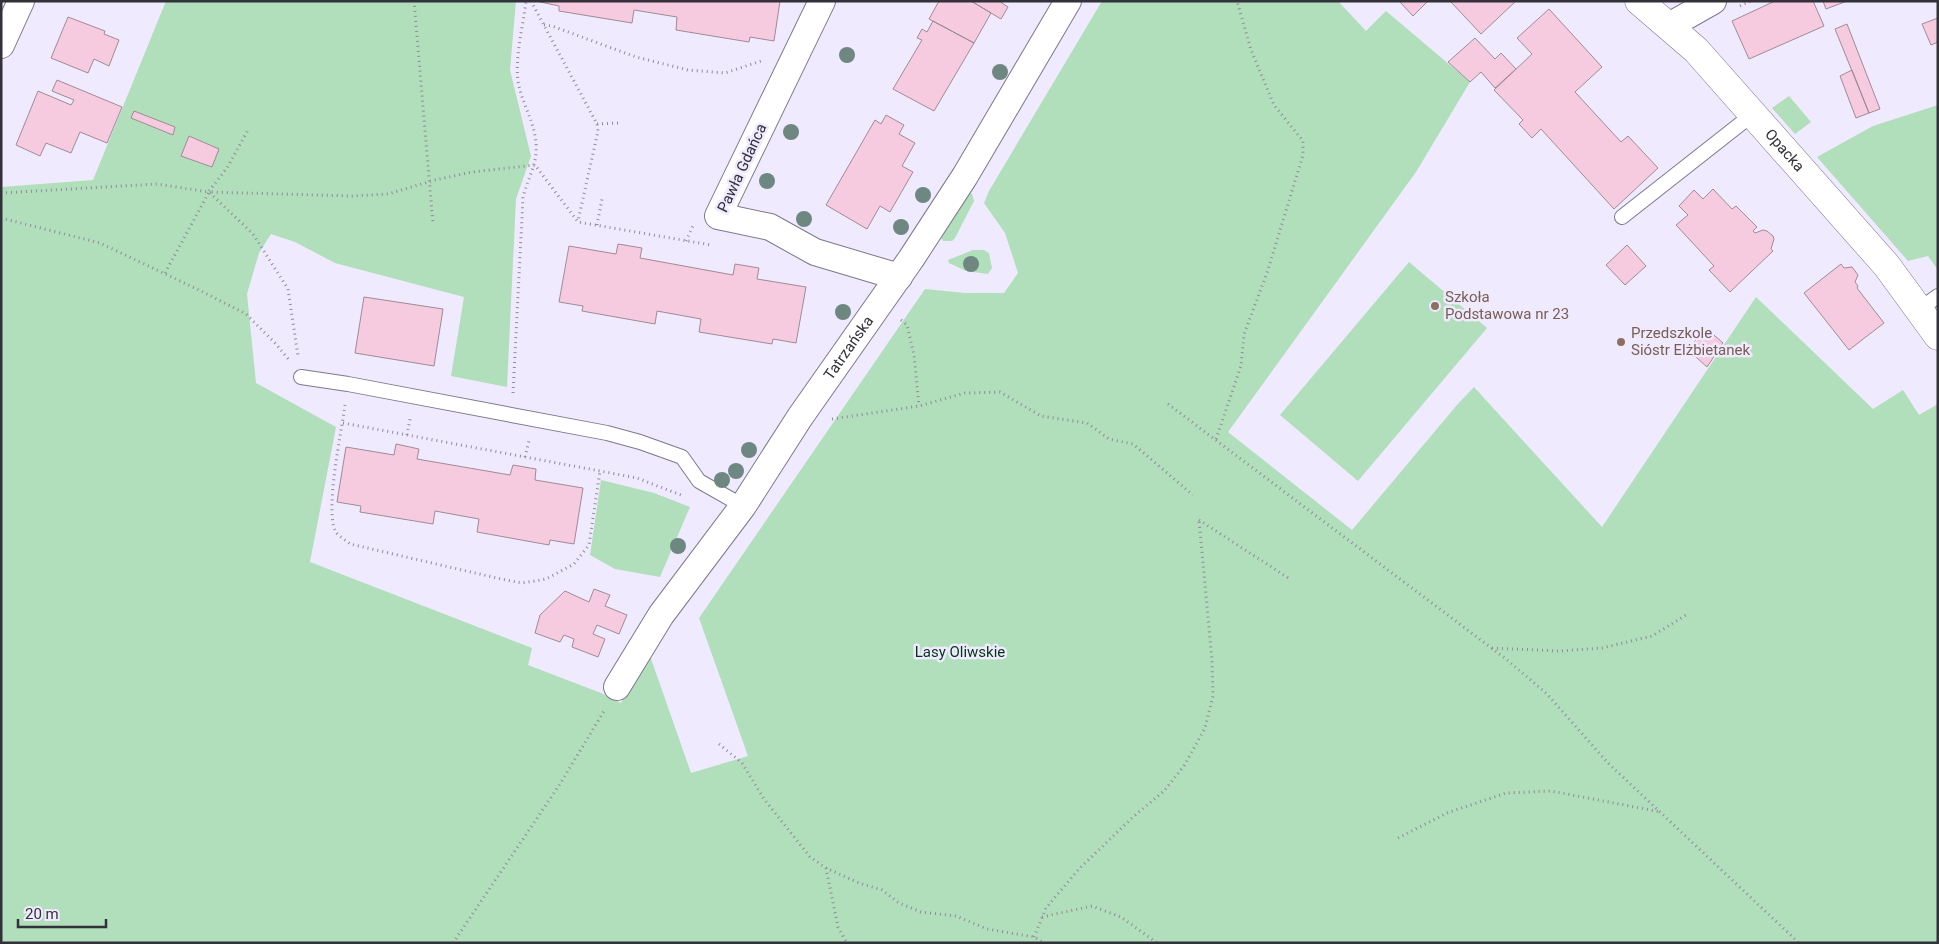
<svg xmlns="http://www.w3.org/2000/svg" width="1939" height="944" viewBox="0 0 1939 944" font-family="Roboto,sans-serif">
	<style>
		.green { fill: #b1debb }
		.building { fill: #f7cbdf; stroke: #9f8b94 }
		.lines { fill: none; stroke-linecap: round; stroke-linejoin: round }
		.lane-casing { stroke: #7d798a; stroke-width: 16 }
		.street-casing { stroke: #7d798a; stroke-width: 28 }
		.secondary-casing { stroke: #7d798a; stroke-width: 29 }
		.path { stroke: #908c9a; stroke-width: 3; stroke-dasharray: 1 4; stroke-linecap: butt }
		.lane { stroke: #fff; stroke-width: 14 }
		.street { stroke: #fff; stroke-width: 26 }
		.secondary { stroke: #fff; stroke-width: 28 }
		.tree { fill: #6e8780 }
		.education-dot { fill: #8d6e63; stroke: #efeafe; stroke-width: 2 }
		.labels { text-anchor: middle; stroke-width: 5; stroke-linejoin: round; paint-order: stroke }
		.street-label { font-size: 15px; fill: #333139; stroke: #efeafe }
		.education-label { font-size: 15px; fill: #785e54; stroke: #efeafe; text-anchor: start }
		.park-label { font-size: 15px; fill: #053619; stroke: #efeafe }
	</style>
	<rect width="100%" height="100%" fill="#efeafe"/>
	<path class="green" d="M166 1H516L510 70 531 156 516 199 507 387 451 376 464 297 335 263 295 242 271 234 259 253 247 294 256 383 336 427 310 562 532 648 528 665 601 693 621 703 649 653 691 773 748 756 699 618 925 289 965 293H1004L1018 273 1005 233 984 203 989 191 1102 1H1338L1366 31 1386 11 1470 82 1416 172 1228 432 1352 530 1457 405 1474 387 1602 527 1756 297 1873 409 1903 390 1919 415 1938 404V943H1V187L93 180Z
		M1789 96 1811 122 1795 134 1772 108Z
		M1938 105V270L1928 256 1908 261 1817 157 1873 126Z
		M969 192 972 194 974 201 955 238 952 241H943L939 234Z
		M973 250H984L989 253 992 268 988 274 966 271 949 263 948 260Z
		M1409 262 1487 328 1358 481 1280 415Z
		M601 480 654 493 690 507 660 577 615 569 590 555Z"/>
	<path class="building" d="M536 1H780L774 41 750 37 749 42 676 30 677 17 634 10 632 23 559 11V6Z
		M939 1H971L991 13 974 43 929 19Z
		M971 1H999L1008 7 1001 19Z
		M1399 1H1428L1413 16Z
		M1450 1H1516L1481 34Z
		M1775 1H1813L1824 26 1749 59 1732 21Z
		M1823 1H1847L1826 9Z
		M1549 9 1602 67 1575 92 1621 142 1628 136 1658 168 1614 209 1541 129 1532 138 1519 124 1523 120 1494 90 1532 54 1517 38Z
		M68 17 105 31 104 34 119 40 109 66 94 59 88 73 51 58Z
		M1938 18V42L1931 45 1922 24Z
		M933 21 974 43 934 111 893 89 922 40 917 38 922 29 927 32Z
		M1847 24 1880 109 1869 113 1835 29Z
		M1475 38 1495 59 1501 53 1516 69 1495 88 1481 72 1470 82 1448 62Z
		M1852 70 1869 113 1856 118 1840 76Z
		M57 80 122 107 107 143 80 132 71 153 46 143 40 156 16 145 38 91 71 105 74 100 52 91Z
		M134 111 175 127 173 135 131 118Z
		M886 115 904 125 899 134 915 143 902 166 913 172 890 212 880 206 867 229 826 205 875 120 881 124Z
		M189 136 219 149 212 167 181 156Z
		M1713 189 1732 209 1736 206 1757 227 1753 231 1755 233 1763 230 1767 231 1773 236 1774 239 1771 249 1773 251 1730 292 1709 270 1714 266 1676 225 1688 215 1679 206 1694 190 1703 199Z
		M618 244 642 248 640 258 733 275 735 264 759 268 757 279 806 287 796 343 773 339 772 344 699 332 701 319 657 311 655 324 582 311 583 306 559 302 569 246 616 254Z
		M1627 245 1646 266 1625 285 1606 265Z
		M1841 264 1844 268 1852 267 1858 275 1855 282 1858 286 1857 288 1884 323 1849 350 1804 293Z
		M364 297 443 309 434 366 355 353Z
		M1707 329 1723 343 1707 367 1687 349Z
		M396 444 419 449 417 459 510 475 513 465 536 469 535 480 583 488 574 544 550 540 549 545 477 532 479 519 435 511 433 524 360 512 361 506 337 502 346 447 394 455Z
		M594 589 610 595 605 606 627 615 619 634 597 625 593 634 605 639 598 657 572 647 574 639 564 635 560 642 535 633 540 615 565 591 589 602Z"/>
	<g class="lines">
		<defs>
			<path id="lane" d="M1622 217 1753 114
				M1920 309 1938 296
				M301 377 348 384 607 433 640 442 682 457 699 481 743 506"/>
			<g id="street">
				<path d="M822 1 718 216 770 227 815 252 899 277"/>
				<path d="M1669 26 1713 1"/>
				<path d="M1 45 21 1"/>
				<path id="s1" d="M617 687 661 615 743 506 800 417 911 259 965 176 1068 1"/>
			</g>
			<g id="secondary">
				<path id="s2" d="M1639 1 1696 50 1887 266 1938 336"/>
			</g>
		</defs>
		<use href="#lane" class="lane-casing"/>
		<use href="#street" class="street-casing"/>
		<use href="#secondary" class="secondary-casing"/>
		<path class="path" d="M414 1 433 224
			M531 1 597 124 598 131 578 221
			M1740 6 1751 1
			M544 25 552 26 636 57 688 70 725 73 761 61
			M597 124 620 123
			M209 191 227 168 248 130
			M1 193 157 184 209 192 253 234 288 289 298 356
			M1 218 100 243 201 291 246 314 276 344 289 360
			M597 225 602 199
			M686 241 693 226
			M165 273 209 192 352 196 388 194 435 180 472 172 535 165 578 222 711 245
			M901 320 907 325 914 355 919 406
			M513 393 523 198C527 179 538 164 536 144 535 122 521 102 518 81 515 55 523 27 526 1
			M1168 404 1506 659 1547 694 1608 763 1799 943
			M345 405C342 429 324 513 336 532 338 536 346 540 350 544L501 579 522 583 535 581 546 579 574 564 589 545 600 471
			M832 419 919 406 965 393 1000 392 1041 416 1087 423 1109 439 1133 444 1193 495
			M343 423 600 471 637 478 681 495
			M407 435 410 419
			M1216 439 1241 366 1244 334 1267 273 1303 155V141L1274 105 1251 50 1237 1
			M525 457 529 441
			M1199 520 1290 579
			M1492 648 1559 651 1602 648 1652 636 1686 615
			M719 744 742 763 764 799 810 857 826 868 859 883 882 890 899 903 921 912 956 916 987 929 1034 937 1044 943
			M1398 838 1447 813 1506 793 1551 791 1661 812
			M826 868 838 927 847 943
			M1042 917 1092 906 1121 917 1157 943
			M1034 937 1046 908 1079 869 1133 817 1164 791 1184 766 1205 728 1213 696 1212 660 1199 520
			M453 943 560 784 604 711"/>
		<use href="#lane" class="lane"/>
		<use href="#street" class="street"/>
		<use href="#secondary" class="secondary"/>
	</g>
	<g class="tree">
		<circle cx="847" cy="55" r="8"/>
		<circle cx="1000" cy="72" r="8"/>
		<circle cx="791" cy="132" r="8"/>
		<circle cx="767" cy="181" r="8"/>
		<circle cx="923" cy="195" r="8"/>
		<circle cx="804" cy="219" r="8"/>
		<circle cx="901" cy="227" r="8"/>
		<circle cx="971" cy="264" r="8"/>
		<circle cx="843" cy="312" r="8"/>
		<circle cx="749" cy="450" r="8"/>
		<circle cx="736" cy="471" r="8"/>
		<circle cx="722" cy="480" r="8"/>
		<circle cx="678" cy="546" r="8"/>
	</g>
	<g class="education-dot">
		<circle cx="1435" cy="306" r="5"/>
		<circle cx="1621" cy="342" r="5"/>
	</g>
	<g class="labels">
		<g class="street-label">
			<text dy="5" stroke="none"><textPath href="#s2" startOffset="209">Opacka</textPath></text>
			<text transform="translate(742 168) rotate(-65)" y="5">Pawła Gdańca</text>
			<text dy="5" stroke="none"><textPath href="#s1" startOffset="411">Tatrzańska</textPath></text>
		</g>
		<g class="education-label">
			<text x="1445" y="302">Szkoła<tspan x="1445" dy="17">Podstawowa nr 23</tspan></text>
			<text x="1631" y="338">Przedszkole<tspan x="1631" dy="17">Sióstr Elżbietanek</tspan></text>
		</g>
		<g class="park-label">
			<text x="960" y="657">Lasy Oliwskie</text>
		</g>
	</g>
	<rect width="1939" height="944" fill="none" stroke="#333139" stroke-width="5"/>
	<path d="M18 919v8h88v-8" fill="none" stroke="#333139" stroke-width="2.5"/>
	<text x="25" y="919" font-size="15" fill="#333139" stroke="#efeafe" stroke-width="4" paint-order="stroke">20 m</text>
</svg>
